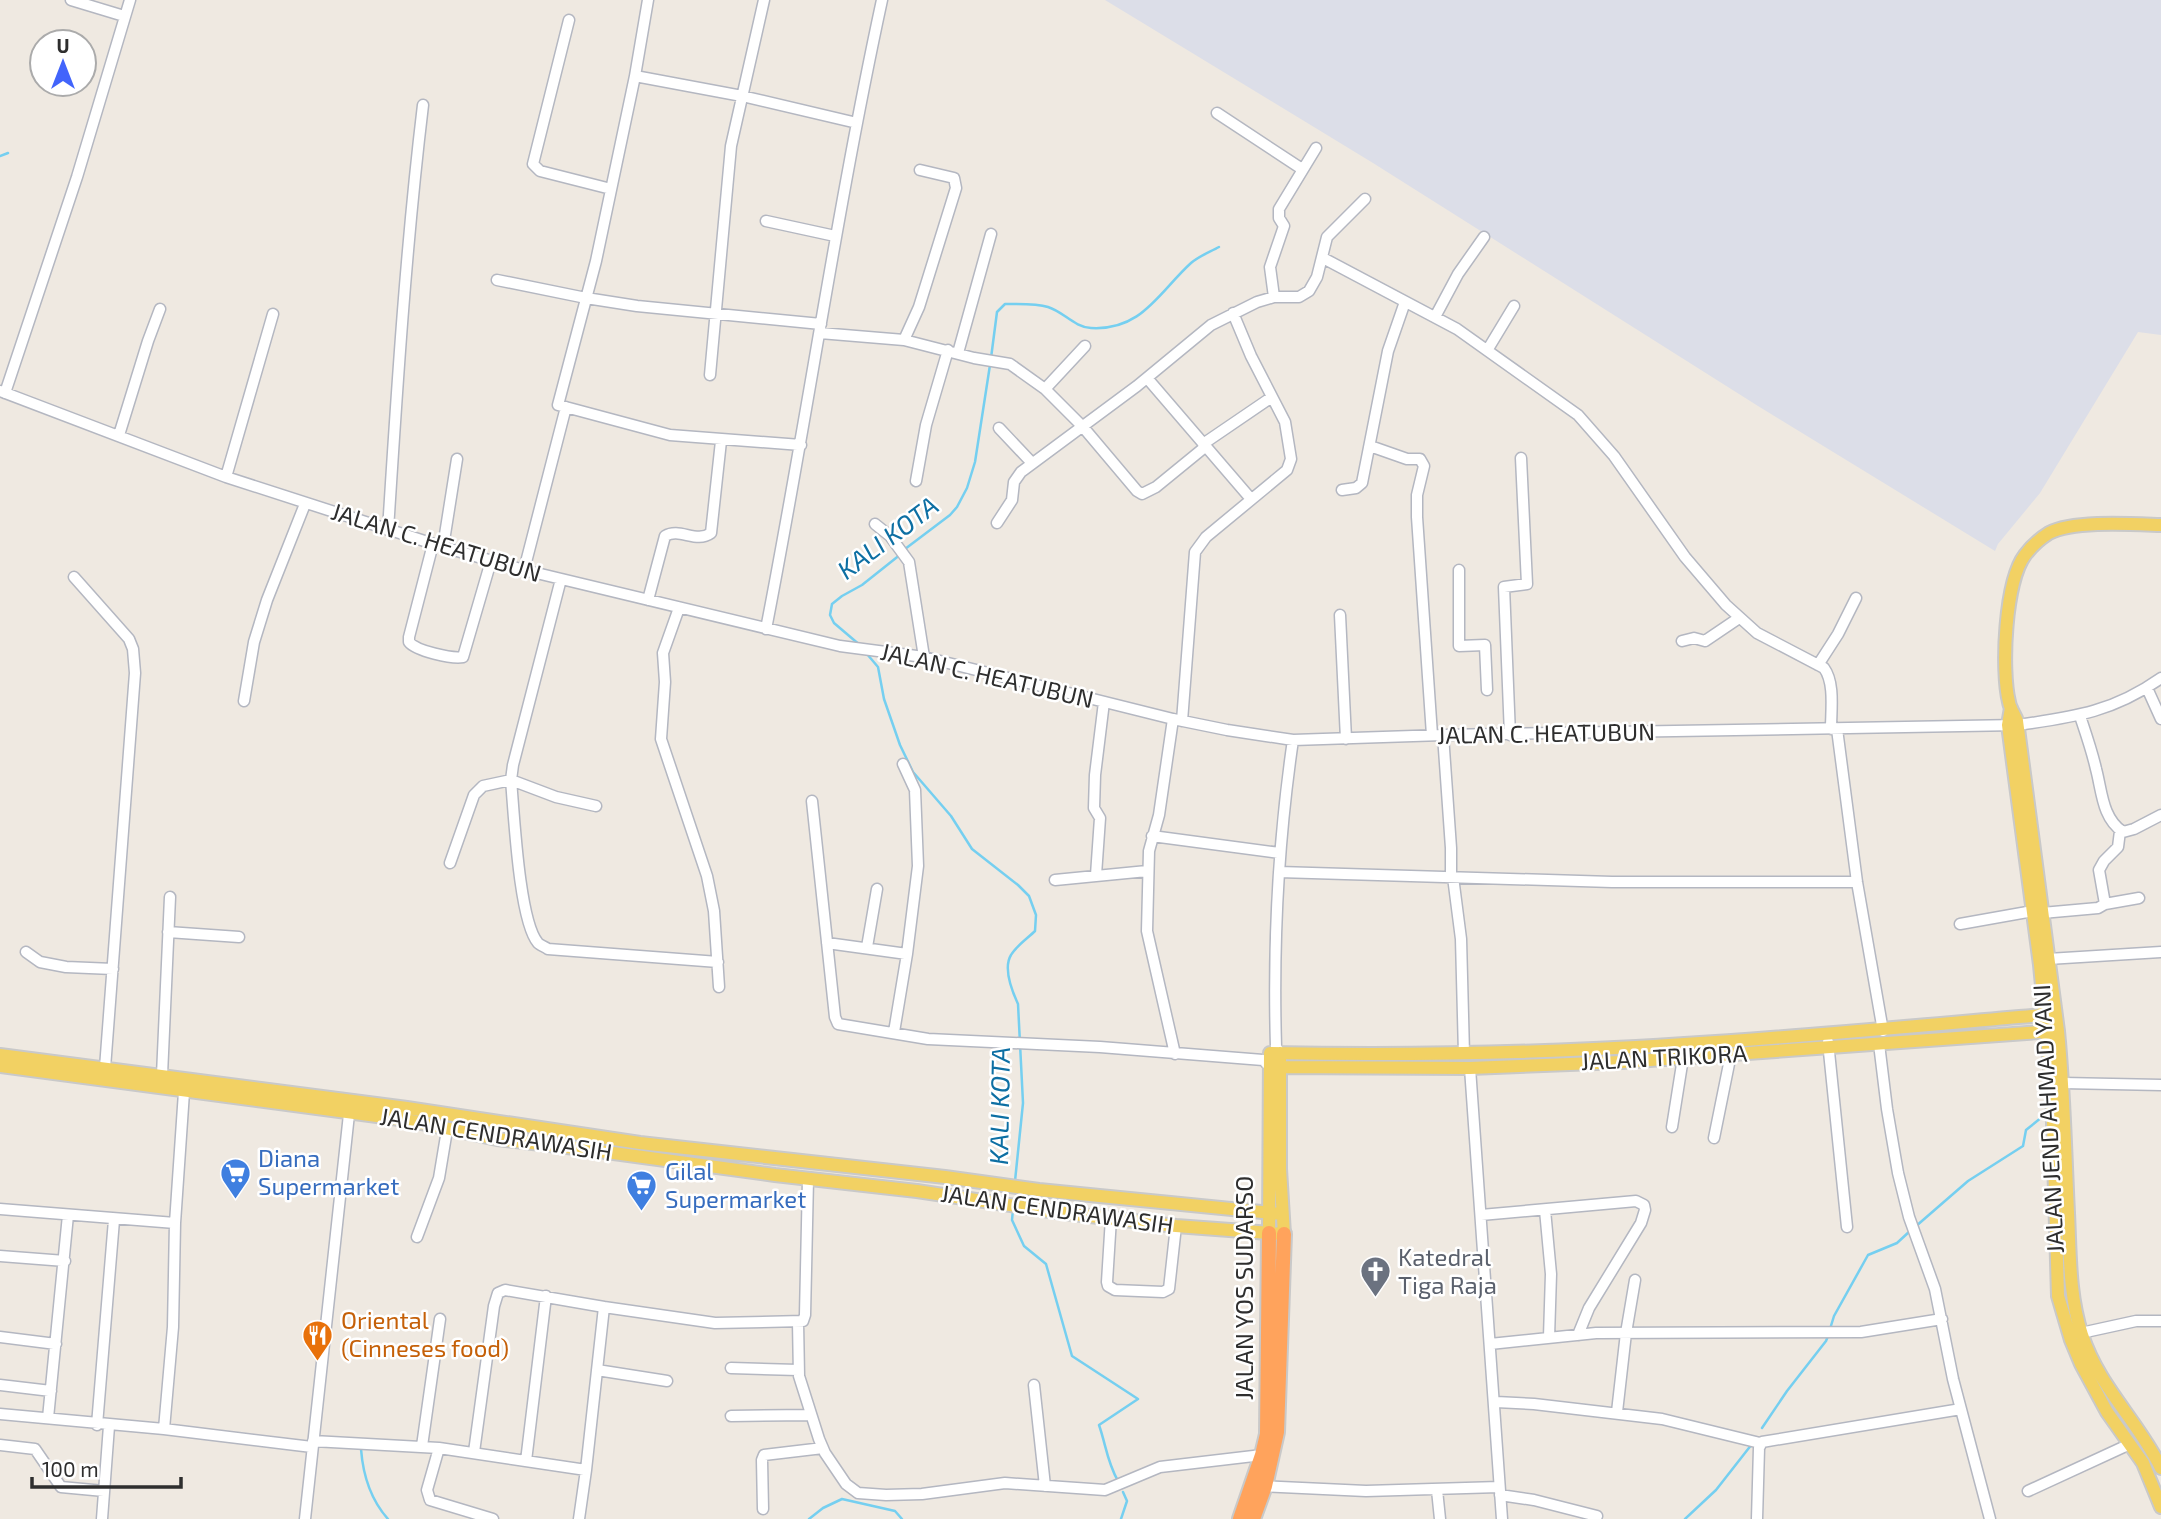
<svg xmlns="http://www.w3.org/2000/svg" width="2161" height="1519" viewBox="0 0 2161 1519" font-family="'Exo 2',sans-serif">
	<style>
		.airport { fill: #dcdee8 }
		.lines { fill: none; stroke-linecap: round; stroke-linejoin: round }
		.stream { stroke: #75cff0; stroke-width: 2.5 }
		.minor-casing { stroke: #b4b7c1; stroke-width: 13 }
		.major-casing { stroke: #c9c9c9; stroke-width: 16 }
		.highway-casing { stroke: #c9c9c9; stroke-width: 18 }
		.minor { stroke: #fff; stroke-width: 10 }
		.major { stroke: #f2d163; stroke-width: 12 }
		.highway { stroke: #ffa35c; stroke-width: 14 }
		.labels { text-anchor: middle; stroke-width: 5; stroke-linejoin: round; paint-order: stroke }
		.street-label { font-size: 24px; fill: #2e2e2e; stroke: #fff }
		.shop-label { font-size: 24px; fill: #366cbe; stroke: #fff; text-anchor: start }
		.worship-label { font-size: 24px; fill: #5b616d; stroke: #fff; text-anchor: start }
		.food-label { font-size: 24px; fill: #c56008; stroke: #fff; text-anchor: start }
		.water-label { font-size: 26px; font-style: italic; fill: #0d6fa3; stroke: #fff }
	</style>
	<rect width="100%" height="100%" fill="#efe9e1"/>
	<path class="airport" d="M1105 0H2161V335L2138 332 2040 493 1998 544 1995 551 1758 406 1373 163Z"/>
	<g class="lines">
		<path class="stream" d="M0 156 8 153
			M991 358 997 312 1005 304C1018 304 1036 303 1048 307 1064 312 1074 327 1091 328 1142 331 1159 292 1191 263 1199 256 1210 252 1219 247
			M905 549 950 515 957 507 967 488 975 462 990 365
			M861 646 834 623 830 615 832 604 842 596 862 585 901 554
			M867 654 878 667 884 699 900 745 913 772 951 816 972 849 1018 885 1029 896 1036 915 1035 931C1028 938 1016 946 1011 955 1003 968 1012 991 1018 1004L1023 1103 1015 1181
			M1013 1209 1012 1220 1024 1246 1046 1264 1072 1356 1138 1399 1099 1425C1106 1445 1107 1462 1118 1481
			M1915 1227 1968 1181 2023 1146 2026 1130 2047 1113
			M1830 1329 1834 1316 1868 1255 1897 1243 1910 1231
			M1762 1428 1787 1391 1826 1341 1828 1336
			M361 1449C363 1475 370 1499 388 1519
			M809 1519 823 1508 842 1499 895 1511 902 1519
			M1121 1519 1127 1501 1123 1492
			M1685 1519 1716 1490 1752 1444"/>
		<defs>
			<path id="minor" d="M71 0 124 16
				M648 0 635 76 596 261 558 405 670 435 801 445
				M569 20 533 164 540 171 611 189
				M635 76 742 96 857 123
				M1217 113 1302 169
				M766 221 835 236
				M1323 258 1457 329 1578 415 1614 456 1685 557 1726 605 1757 633 1824 668C1835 683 1831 710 1831 729
				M497 280 586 298 637 306 821 324
				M1274 297 1270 267 1284 226 1279 218V209L1316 148
				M1435 317 1458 274 1484 237
				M820 333 904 340 974 358 1010 364 1045 389 1083 427 1137 491 1142 494 1156 487 1205 447
				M904 340 919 307 956 188 954 178 920 170
				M1488 349 1514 306
				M958 353 991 234
				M710 375 731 146 764 0
				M1147 378 1251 499
				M1045 389 1085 346
				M0 391 226 477 443 547 524 570 840 646 924 657 1173 719 1227 730 1293 740 1443 735 2018 725C2074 717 2113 712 2161 678
				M5 393 77 177 130 0
				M999 428 1032 463
				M119 435 148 341 160 309
				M1203 444 1272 397
				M1370 446 1407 459H1420L1424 466 1417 495V517L1432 735
				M226 477 273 314
				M916 481 926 425 948 350
				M1342 490 1356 488 1362 483 1388 351 1405 302
				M997 523 1012 500 1014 482 1021 472 1137 386 1211 325 1257 302 1274 297H1299L1309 291 1317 277 1327 237 1365 199
				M875 524 890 536 909 562 924 657
				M388 530C397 388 406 246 423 105
				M433 544 409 637V642C416 651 452 659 463 657L491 561
				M443 547 457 459
				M524 570 566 407
				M1459 570V646L1485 645 1487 690
				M74 577 129 639 133 649 135 673 105 1068
				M561 579 513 765 511 780C514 813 519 921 538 943 540 945 545 947 548 949L718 962
				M648 600 665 536C680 527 696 544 711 533L721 441
				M679 608 663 653 665 682 661 739 707 876 714 911 719 987
				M1340 615 1346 739
				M766 629C807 419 837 208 882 0
				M1682 641 1694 638 1705 641 1739 618
				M1818 665 1838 634 1856 598
				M2147 688 2161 719
				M244 701 254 642 267 600 305 504
				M2080 716C2086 734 2092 751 2096 769 2102 791 2102 818 2123 832L2134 829 2161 815
				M1173 719 1159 815 1149 851 1147 931 1175 1054
				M1182 721 1195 552 1206 537 1287 470 1291 459 1285 422 1251 356 1233 313
				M1837 729 1857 882 1883 1031
				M1443 735 1451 848V877
				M1510 735 1504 587 1527 584 1521 458
				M812 801 835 1017 838 1024 928 1039 1100 1047 1263 1060 1270 1067
				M1152 836 1280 853
				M450 863 474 795 483 786 511 780 556 797 596 806
				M1279 872 1612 882H1857
				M1096 875 1100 818 1094 808 1095 775 1104 702
				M1453 877 1461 939 1464 1054
				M1055 880 1147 871
				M2105 904 2139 898
				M2042 913 2098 908 2105 904 2099 870 2104 861 2118 847 2120 831
				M1960 924 2033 911
				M168 932 239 937
				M827 943 907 954
				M867 947 877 889
				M26 952 40 962 66 967 113 969
				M2048 959 2161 952
				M894 1032 907 954 918 866 915 790 903 764
				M1828 1042 1847 1227
				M1879 1044 1887 1109 1898 1173 1909 1217 1935 1289 1953 1379 1990 1519
				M1280 1053 1276 1047C1273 945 1278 842 1293 740
				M1470 1068 1502 1519
				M162 1075 170 897
				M2063 1083 2161 1085
				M1672 1127 1683 1058
				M1714 1138 1731 1054
				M0 1209 175 1223
				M1545 1210 1551 1274 1549 1337
				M1481 1215 1636 1201 1644 1205 1645 1210 1641 1223 1589 1308 1578 1335
				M1111 1218 1107 1282 1108 1286 1115 1290 1163 1292 1169 1289 1176 1226
				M417 1237 439 1178 447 1130
				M0 1256 65 1261
				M798 1322 799 1376 819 1439 825 1453 846 1484 858 1493 886 1495 922 1494 1005 1483 1105 1490 1160 1467 1262 1455
				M2081 1333 2136 1321H2161
				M0 1337 56 1344
				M1490 1344 1596 1333 1861 1332 1942 1319
				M731 1368 798 1370
				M597 1370 667 1381
				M0 1385 51 1391
				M1034 1385 1045 1486
				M1496 1402 1534 1404 1662 1419 1760 1443
				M1617 1412 1626 1333 1635 1280
				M0 1414 164 1429 312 1447
				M731 1416 811 1415
				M48 1418 68 1215
				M97 1425 114 1220
				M164 1429 173 1327 175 1223 184 1092
				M313 1441 439 1448 586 1470 604 1307 715 1323 803 1321 805 1315 808 1179
				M0 1445 35 1449 61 1487 104 1491
				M422 1446 440 1319
				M439 1448 427 1490 430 1500 493 1519
				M474 1452 494 1306 498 1293 505 1290 604 1307
				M526 1461 546 1296
				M1260 1486 1366 1491 1499 1487
				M1437 1490 1440 1519
				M2028 1491 2130 1444
				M1500 1495 1534 1500 1597 1516
				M763 1509 762 1460 764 1455 823 1448
				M102 1519 109 1426
				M305 1519 350 1105
				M579 1519 586 1470
				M1757 1519 1759 1448 1762 1442 1961 1409"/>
			<path id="major" d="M2161 525C2133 524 2073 520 2049 533 2041 538 2031 547 2025 555 2005 581 2001 670 2009 702 2010 709 2015 715 2017 721L2058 1031C2064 1092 2065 1152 2068 1213 2070 1254 2069 1296 2082 1335 2099 1387 2138 1421 2161 1468
				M2011 708 2008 725 2040 965 2052 1088 2058 1296 2071 1340 2081 1364 2107 1412 2143 1463 2161 1507
				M0 1055 407 1108 640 1143 945 1177 1039 1190 1282 1214
				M0 1066 407 1120 497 1139 584 1149 775 1175 917 1191 1056 1212 1176 1226 1284 1234 1280 1169V1053
				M1272 1067 1470 1068 1622 1062 2054 1031
				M1269 1233 1270 1053C1378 1055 1486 1054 1594 1049 1748 1042 1901 1027 2055 1014"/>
			<path id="highway" d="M1240 1519 1262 1455 1267 1434 1269 1233
				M1253 1519 1265 1486 1277 1432 1284 1234"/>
		</defs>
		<use href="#minor" class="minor-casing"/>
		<use href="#major" class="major-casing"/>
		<use href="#highway" class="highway-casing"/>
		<use href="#minor" class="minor"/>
		<use href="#major" class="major"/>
		<use href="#highway" class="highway"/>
	</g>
	<defs>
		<symbol id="supermarket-pin" viewBox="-11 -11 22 30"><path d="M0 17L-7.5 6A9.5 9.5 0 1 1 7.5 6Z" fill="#3f7fe0" stroke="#fff"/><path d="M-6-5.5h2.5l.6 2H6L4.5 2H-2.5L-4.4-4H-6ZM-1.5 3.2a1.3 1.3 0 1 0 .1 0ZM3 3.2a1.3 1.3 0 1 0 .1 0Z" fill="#fff"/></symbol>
		<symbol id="church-pin" viewBox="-11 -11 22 30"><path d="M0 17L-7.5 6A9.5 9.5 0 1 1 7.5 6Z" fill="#6b7280" stroke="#fff"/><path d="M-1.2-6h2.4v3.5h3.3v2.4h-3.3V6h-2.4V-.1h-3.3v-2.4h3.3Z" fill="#fff"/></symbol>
		<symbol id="restaurant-pin" viewBox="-11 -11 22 30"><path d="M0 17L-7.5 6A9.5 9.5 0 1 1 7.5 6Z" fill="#e8710a" stroke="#fff"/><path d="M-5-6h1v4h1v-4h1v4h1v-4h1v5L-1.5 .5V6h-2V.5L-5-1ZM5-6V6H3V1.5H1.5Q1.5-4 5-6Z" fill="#fff"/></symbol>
	</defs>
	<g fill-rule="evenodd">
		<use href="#supermarket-pin" x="218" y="1156" width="35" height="47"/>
		<use href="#supermarket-pin" x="624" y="1168" width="35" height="47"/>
		<use href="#church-pin" x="1358" y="1254" width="35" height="47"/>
		<use href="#restaurant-pin" x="300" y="1318" width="35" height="47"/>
	</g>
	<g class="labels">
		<g class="street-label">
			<text transform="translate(436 543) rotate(17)" y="8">JALAN C. HEATUBUN</text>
			<text transform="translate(987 676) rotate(13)" y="8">JALAN C. HEATUBUN</text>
			<text transform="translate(1546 734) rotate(-1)" y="8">JALAN C. HEATUBUN</text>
			<text transform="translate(1664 1058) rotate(-3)" y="8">JALAN TRIKORA</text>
			<text transform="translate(2049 1119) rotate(-93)" y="8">JALAN JEND AHMAD YANI</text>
			<text transform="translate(496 1135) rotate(9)" y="8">JALAN CENDRAWASIH</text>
			<text transform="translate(1057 1210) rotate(8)" y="8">JALAN CENDRAWASIH</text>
			<text transform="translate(1245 1288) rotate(-90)" y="8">JALAN YOS SUDARSO</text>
		</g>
		<g class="shop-label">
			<text x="258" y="1167">Diana<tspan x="258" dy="28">Supermarket</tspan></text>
			<text x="665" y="1180">Gilal<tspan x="665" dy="28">Supermarket</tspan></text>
		</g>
		<g class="worship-label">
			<text x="1398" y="1266">Katedral<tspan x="1398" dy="28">Tiga Raja</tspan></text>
		</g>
		<g class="food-label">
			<text x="341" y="1329">Oriental<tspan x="341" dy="28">(Cinneses food)</tspan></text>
		</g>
		<g class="water-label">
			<text transform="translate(888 538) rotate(-37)" y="9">KALI KOTA</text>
			<text transform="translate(1000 1106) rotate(-89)" y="9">KALI KOTA</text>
		</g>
	</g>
	<g transform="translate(63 63)"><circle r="33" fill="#ffffff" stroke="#ababab" stroke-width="2"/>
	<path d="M0-5L12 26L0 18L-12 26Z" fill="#4264fb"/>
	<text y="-10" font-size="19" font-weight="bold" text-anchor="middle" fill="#2e2e2e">U</text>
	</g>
	<path d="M32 1477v10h149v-10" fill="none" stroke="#2e2e2e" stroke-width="3.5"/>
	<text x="42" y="1477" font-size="21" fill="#2e2e2e" stroke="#ffffff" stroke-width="5" paint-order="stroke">100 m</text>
</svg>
